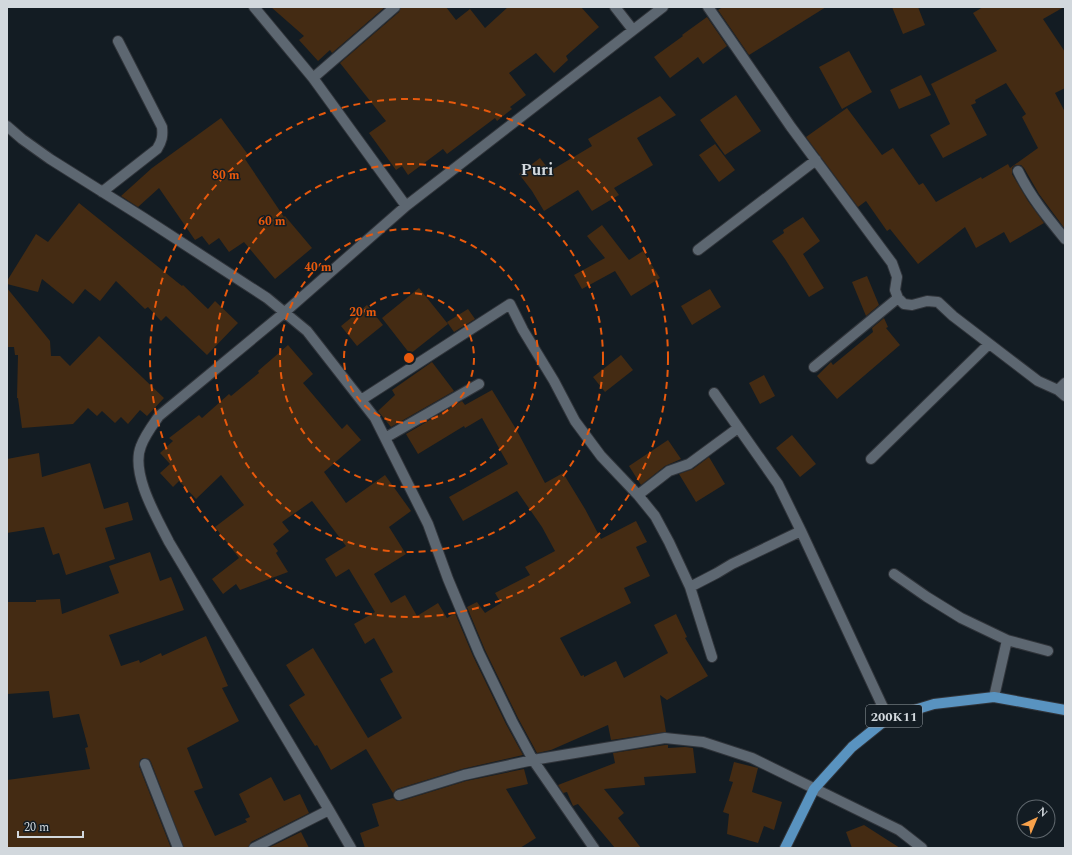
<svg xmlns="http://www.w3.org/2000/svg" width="1072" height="855" viewBox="0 0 1072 855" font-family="Spectral,serif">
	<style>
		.building { fill: #442b13 }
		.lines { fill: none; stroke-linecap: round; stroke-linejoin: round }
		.minor-casing { stroke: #30343a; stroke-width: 12 }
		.major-casing { stroke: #30343a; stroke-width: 12 }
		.minor { stroke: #5d6771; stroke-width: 10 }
		.major { stroke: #5993c0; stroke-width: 10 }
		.ring { fill: none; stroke: #e8590c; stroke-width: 2; stroke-dasharray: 7 5 }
		.labels { text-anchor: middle; stroke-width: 3; stroke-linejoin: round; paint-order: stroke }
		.shield { fill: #131c23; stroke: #99a0a5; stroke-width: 1 }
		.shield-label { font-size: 13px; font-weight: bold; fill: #d2d8dd }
		.quarter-label { font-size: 16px; font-weight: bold; fill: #d2d8dd; stroke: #131c23 }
		.centre { fill: #e8590c; stroke: #131c23; stroke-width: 2 }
		.ring-label { font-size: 12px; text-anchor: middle; font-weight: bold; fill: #e8590c; stroke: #131c23; stroke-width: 3; stroke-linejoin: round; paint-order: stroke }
	</style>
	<rect width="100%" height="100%" fill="#131c23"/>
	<path class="building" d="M271 7H385L332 53 330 50 318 61 299 40 304 36Z
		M401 7H446L456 20 470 9 485 28 508 7H581L599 27 566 56 568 60 554 73 536 53 509 73 526 95 510 107 512 109 497 121 495 118 447 154 443 149 408 175 402 166 396 170 369 133 386 121 340 63 399 12Z
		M723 7H826L749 55 718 10Z
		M892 7H918L925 25 903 34Z
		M983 7H1064L1043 19 1065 52V88L1055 93 1065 112V229L1039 194 1024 168 1021 165H1015L1012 168V174L1028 201 1044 223 1010 243 1004 232 976 248 965 227 918 264 890 229 887 231 866 201 858 207 806 137 847 108 882 155 893 148 919 185 923 183 936 202 981 177 982 179 1008 164 1010 168 1038 148 1022 117 1026 114 1006 83 975 100 976 103 971 105 987 135 943 158 930 135 950 124 931 84 997 51 973 13Z
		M707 17 727 46 703 64 698 57 670 78 654 57 683 36 682 35Z
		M849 51 872 92 842 109 819 67Z
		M921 75 931 95 899 109 890 90Z
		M736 95 761 131 725 155 700 120Z
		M660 96 676 115 637 138 653 165 614 188 619 195 592 211 578 190 544 211 532 191 519 174 540 158 550 171 592 146 588 139Z
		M221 118 249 156 245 159 284 217 285 216 312 248 275 279 244 242 229 252 219 238 209 245 202 236 195 240 159 188 138 207 121 196 152 168Z
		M715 144 735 170 719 182 699 155Z
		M79 203 177 282 182 286 183 285 208 309 215 301 238 323 207 355 166 316 161 321 148 307 145 309 116 281 100 301 85 289 73 304 42 279 38 292 7 284V281L36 234 48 242Z
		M803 217 820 241 803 254 824 288 809 297 785 259 772 241 784 233 783 230Z
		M602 225 629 260 643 251 660 278 631 296 615 271 582 289 574 275 605 258 587 236Z
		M867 276 879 305 866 316 852 282Z
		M7 288 50 341 51 356H60L70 366 99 336 164 398 147 416 140 410 128 424 121 417 115 423 102 411 97 416 88 408 73 424 22 428 18 398H17L18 355H15L14 347H7Z
		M419 288 448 324 410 354 382 318Z
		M710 289 721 307 692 325 681 306Z
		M367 305 383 325 357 346 341 326Z
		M468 309 475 319 454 332 447 322Z
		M884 318 888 327 886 328 900 345 837 399 817 376 831 362 833 365 873 332 872 328Z
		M288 345 313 374 303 383 342 429 347 424 361 440 324 472 346 503 385 475 411 511 389 527 406 554 374 574 391 603 405 595 417 616 438 603 447 618 455 613 473 656 506 724 523 755 462 769 397 789 393 793 366 749 331 770 317 745 315 746 289 705 305 695 286 665 313 648 368 738 402 718 380 679 393 672 374 638 365 644 354 624 375 612 349 569 336 577 325 559 346 546 312 501 282 522 289 531 273 544 278 551 276 553 288 572 240 590 236 584 223 594 212 579 239 558 215 527 244 505 221 475 196 499 179 481 173 487 160 473 170 464 160 453 173 441 169 438 199 415 202 418 229 394 231 396 259 373 258 371Z
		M621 355 633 370 605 392 593 377Z
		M432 362 454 391 391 427 378 411 395 395 392 390Z
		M764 375 775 396 760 404 749 383Z
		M492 390 516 429 545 483 563 473 585 509 601 539 636 521 647 542 636 547 650 576 624 588 631 603 560 638 581 676 584 675V677L616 661 624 678 668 653 654 625 676 614 687 637 685 638 708 676 667 700 660 695 666 732 611 740 608 725 551 750 537 753 518 718 485 650 467 607 477 602 485 613 501 603 495 593 530 575 525 567 555 551 542 527 517 491 463 521 449 497 508 464 482 418 465 428 464 426 418 454 406 434 462 401 465 405Z
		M792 435 816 464 800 477 776 448Z
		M668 440 681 459 665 466 641 485 629 466Z
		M39 453 42 477 90 463 104 509 128 502 133 520 105 528 115 559 66 575 59 553 53 555 44 527 7 533V459Z
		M709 457 725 484 696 502 679 474 693 469Z
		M150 552 160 581 171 577 184 610 109 635 121 666 139 660 140 663 161 653 162 656 206 636 228 686 222 688 239 721 187 748 203 788 194 791 215 836 247 822 245 819 250 817 239 794 271 777 284 801 300 794 309 813 251 842 248 848H184L151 762 149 759 143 758 140 760 139 766 171 848H7V780L90 769 85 748 88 747 79 714 53 718 49 691 7 694V602H36V600L60 599 62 614 119 593 109 566Z
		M665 745H668V748L685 747 693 748 696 773 644 777 645 785 604 789 624 813 618 818 641 848H615L578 804 573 806 567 792 563 793 558 785 615 763 613 753Z
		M734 762 758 768 752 792 782 802 774 830 764 826 758 843 727 834 729 814 723 812 733 782 729 781Z
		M524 769 528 784 506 789 536 838 520 848H365L360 833 379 826 372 804 393 798 397 801H401L466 781Z
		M864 825 900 848H852L846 832Z
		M301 832 309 848H268Z"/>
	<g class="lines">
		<defs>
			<path id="minor" d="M254 7 313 78 406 206
				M615 7 633 30
				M708 7 791 127 892 263 897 277 895 290 898 298 904 304 912 305 927 301 938 302 953 316 1038 381 1058 390 1065 396
				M313 78 395 7
				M7 126 22 139 50 159 144 218 267 298 307 331 375 418 428 524 448 579 479 653 512 721 533 760 594 848
				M1018 171C1030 196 1047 217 1065 239
				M102 192 157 149C162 141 163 136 162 127L118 41
				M698 250 816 160
				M814 367 898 298
				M1058 390 1065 383
				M714 393 778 484 801 531 888 718
				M361 400 510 304 523 330 554 381 575 421 601 456 638 495 655 516 669 542 690 587 712 657
				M385 438 479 384
				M871 459 989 344
				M638 495 669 471 689 464 738 428
				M894 574 927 597 961 618 1007 640 994 697
				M690 587 717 573 732 564 801 531
				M1007 640 1048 651
				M145 764 178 848
				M399 795 464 775 533 760 665 738 703 742 752 758 899 830 922 848
				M254 848 329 810
				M351 848 329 810 169 542C157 518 130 473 141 446 145 435 152 426 159 416L285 312 406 206 663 7"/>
			<path id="major" d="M785 848 814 789 852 747 888 718 934 704 994 697 1065 710"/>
		</defs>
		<use href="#minor" class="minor-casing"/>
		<use href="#major" class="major-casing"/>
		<use href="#minor" class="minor"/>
		<use href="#major" class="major"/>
	</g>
	<g class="ring">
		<circle cx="409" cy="358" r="65"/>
		<circle cx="409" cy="358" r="129"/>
		<circle cx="409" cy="358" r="194"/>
		<circle cx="409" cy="358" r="259"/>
	</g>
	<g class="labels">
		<rect class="shield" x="866" y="705" width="56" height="22" rx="3"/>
		<g class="shield-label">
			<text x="894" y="721">200K11</text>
		</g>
		<g class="quarter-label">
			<text x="537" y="175">Puri</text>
		</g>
	</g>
	<circle cx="409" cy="358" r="6" class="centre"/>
	<g class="ring-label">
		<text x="226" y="179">80 m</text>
		<text x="272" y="225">60 m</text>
		<text x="318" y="271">40 m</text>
		<text x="363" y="316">20 m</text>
	</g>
	<rect width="1072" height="855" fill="none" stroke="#d2d8dd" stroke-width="16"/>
	<g transform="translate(1036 819) rotate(44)"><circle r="19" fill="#131c23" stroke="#5f676d"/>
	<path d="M0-3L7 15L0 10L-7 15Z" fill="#f8a14a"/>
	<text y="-6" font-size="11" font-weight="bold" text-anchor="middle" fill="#d2d8dd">N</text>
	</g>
	<path d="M18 831v6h65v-6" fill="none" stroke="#d2d8dd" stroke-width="2"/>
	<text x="24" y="831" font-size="12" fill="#d2d8dd" stroke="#131c23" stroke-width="3" paint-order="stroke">20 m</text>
</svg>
